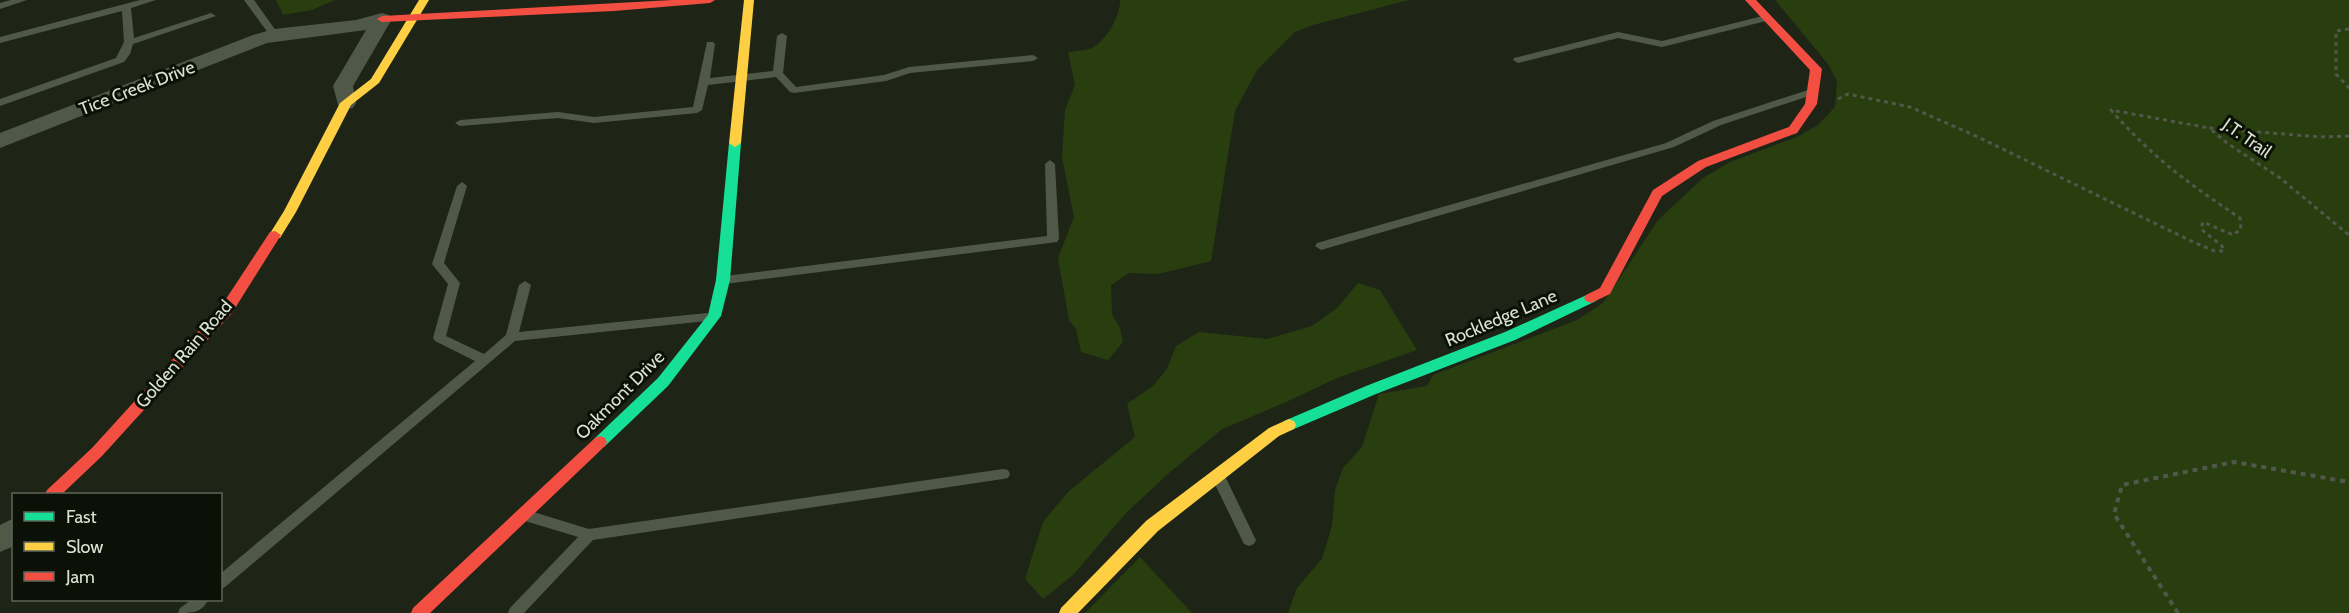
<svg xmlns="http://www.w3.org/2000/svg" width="2349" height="613" viewBox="0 0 2349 613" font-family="Cabin,sans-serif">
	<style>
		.green { fill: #293e0f }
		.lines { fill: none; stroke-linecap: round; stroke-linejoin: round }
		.path-far1 { stroke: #51584b; stroke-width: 3; stroke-dasharray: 4 4; stroke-linecap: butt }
		.path { stroke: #51584b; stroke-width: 4; stroke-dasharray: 5 5; stroke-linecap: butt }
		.lane { fill: #505948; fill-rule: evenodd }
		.street { fill: #505948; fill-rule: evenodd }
		.fast { fill: #16e098; fill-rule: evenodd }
		.slow { fill: #ffcf43; fill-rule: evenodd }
		.jam { fill: #f24e42; fill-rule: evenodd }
		.labels { text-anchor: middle; stroke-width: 6; stroke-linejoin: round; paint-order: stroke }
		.street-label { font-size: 18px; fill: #dae3d3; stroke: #0c1107 }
	</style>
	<rect width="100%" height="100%" fill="#1e2517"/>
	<path class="green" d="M276 0H335L312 10 283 15Z
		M1120 0H1409L1313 25 1295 32 1257 70 1235 111 1211 261 1158 274 1129 273 1111 285 1112 314 1120 328 1123 342 1108 360 1081 352 1076 329 1069 320 1058 258 1074 217 1062 157 1065 110 1075 85 1068 52C1075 51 1085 51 1092 48 1106 41 1121 15 1120 0Z
		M1775 0H2349V613H1288L1297 588 1322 559 1332 526 1335 490 1343 468 1362 447 1379 394 1427 386 1433 375 1577 320 1603 303 1658 220 1703 178 1730 162 1797 137 1818 125 1835 107 1837 81 1828 64Z
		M1358 283 1380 290 1417 350 1337 378 1284 403 1222 429 1170 472 1126 513 1073 575 1043 599 1025 579 1043 522 1068 492 1135 437 1127 404 1153 386 1167 369 1176 346 1199 332 1267 339 1312 326 1337 308Z
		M1140 557 1192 613H1085Z"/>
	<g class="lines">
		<path class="path-far1" d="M2349 29 2336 31V74L2349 88
			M1838 99 1848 94 1910 107 1978 137 2193 242 2215 251H2224L2222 246 2201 229 2203 222 2233 235 2241 229 2240 218C2189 184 2152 157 2111 110L2209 128
			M2349 136 2321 137 2209 128 2227 143 2280 178 2349 235"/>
		<path class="path" d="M2178 613 2114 514 2122 485 2234 462 2349 482"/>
		<path class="lane" d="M11 0H27L0 9V3Z
			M140 0H156L131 8 134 38 208 14 211 13 216 16 133 44 130 54 124 62 0 106V99L116 58 124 42 122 11 0 43V37Z
			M244 0H254L279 35 277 37H271Z
			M1767 15 1770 16V20L1662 47 1618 38 1518 63 1513 60 1514 58 1618 32 1662 41Z
			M782 33 787 36 783 73 796 87 884 75 909 67 1033 55 1038 58 1033 61 910 73 886 81 794 93 790 92 776 77 708 85 702 110 697 113 594 123 558 118 460 126 455 123 460 120 558 112 594 117 693 107 707 42H713L715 44 710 78 773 71 777 36Z
			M1811 89 1816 92 1815 94 1721 125 1674 147 1321 250 1315 246 1317 243 1666 143 1713 121Z
			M1050 160 1055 164 1059 239 1057 242 725 284 719 280 725 276 1047 236 1045 164Z
			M462 182 467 186 444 263 460 283 446 336 484 354 506 335 519 285 525 281 531 285 519 332 707 313 713 317 707 321 515 341 225 587 220 589V574L475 361 435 341 433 338 448 284 432 264 457 186Z
			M1003 469 1008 470 1010 474 1008 478 1003 479 593 540 524 613H508L510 608 578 537 522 520 520 516 522 512 527 510 589 529Z
			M1218 470 1223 472 1254 536 1256 540 1254 544 1249 546 1244 544 1211 476 1213 472Z
			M191 600H208C202 613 191 613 178 613L180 608Z"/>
		<path class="street" d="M382 13 389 15 392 19 353 86 356 103 353 108 346 109 339 108 333 86 366 30 267 43 0 148V133L253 35 274 29 356 20Z
			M14 518V546L0 552V525Z"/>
		<path class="fast" d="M735 139 741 143 730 280 721 316 668 386 605 446 600 448 595 446 593 442 595 438 658 378 708 315 716 280 729 143Z
			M1591 293 1596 295 1598 298 1596 301 1515 340 1376 394 1294 429 1289 431 1284 429 1282 425 1284 421 1366 386 1505 332Z"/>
		<path class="slow" d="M419 0H429L379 83 351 105 296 212 280 238H270L269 235 284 211 340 103 371 79Z
			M744 0H754L741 143 735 147 729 143Z
			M1289 419 1294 421 1296 425 1294 429 1279 436 1158 531 1078 613H1059L1061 608 1146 521 1269 428Z"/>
		<path class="jam" d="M672 0H715L710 3 614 11 382 22 377 19 382 16Z
			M1745 0H1756L1820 67 1822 69 1817 104 1797 133 1706 167 1662 196 1610 294 1591 303 1586 301 1584 298 1586 295 1600 288 1653 190 1698 161 1789 127 1805 104 1810 70Z
			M275 231 281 235 232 313 102 456 62 494H45L47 490 92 448 222 305 270 232Z
			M600 436 605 438 607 442 605 446 430 613H411L413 608 595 438Z"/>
	</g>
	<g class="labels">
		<g class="street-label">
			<text transform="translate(137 88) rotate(-21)" y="6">Tice Creek Drive</text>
			<text transform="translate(2247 138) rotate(35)" y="6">J.T. Trail</text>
			<text transform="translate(1501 318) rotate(-23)" y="6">Rockledge Lane</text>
			<text transform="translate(184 354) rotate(-49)" y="6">Golden Rain Road</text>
			<text transform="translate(620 395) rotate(-45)" y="6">Oakmont Drive</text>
		</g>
	</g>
	<rect x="12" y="493" width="210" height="108" fill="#0c1107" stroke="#5e6559" stroke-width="1.5"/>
	<rect x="24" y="512" width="30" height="9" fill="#16e098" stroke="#5e6559" stroke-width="1.5"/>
	<text x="66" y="523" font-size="18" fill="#dae3d3">Fast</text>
	<rect x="24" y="542" width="30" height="9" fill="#ffcf43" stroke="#5e6559" stroke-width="1.5"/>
	<text x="66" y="553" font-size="18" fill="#dae3d3">Slow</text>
	<rect x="24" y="572" width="30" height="9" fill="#f24e42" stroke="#5e6559" stroke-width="1.5"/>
	<text x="66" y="583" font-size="18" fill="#dae3d3">Jam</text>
</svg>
